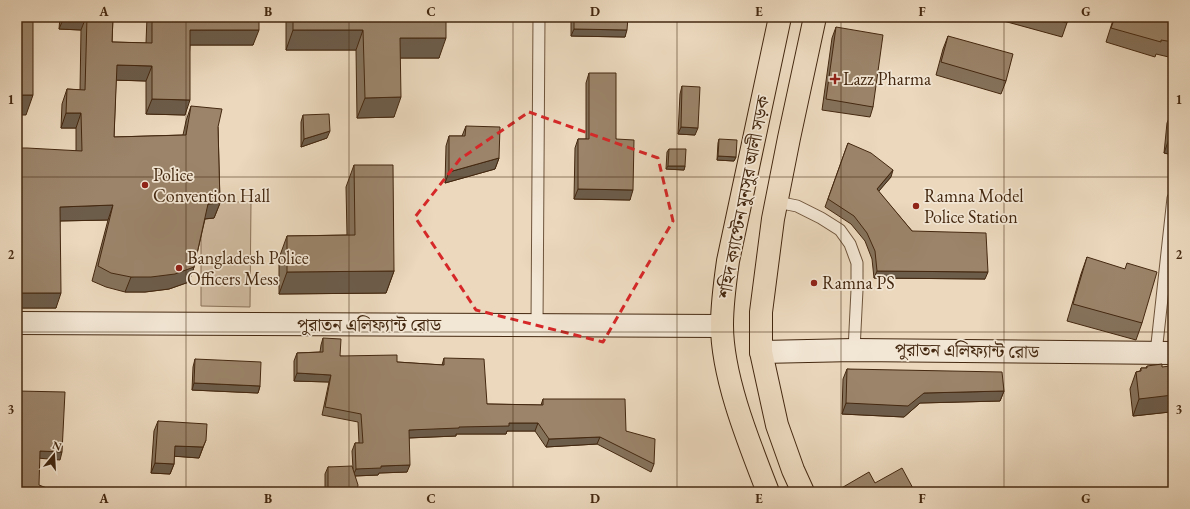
<svg xmlns="http://www.w3.org/2000/svg" width="1190" height="509" viewBox="0 0 1190 509" font-family="'EB Garamond','Noto Serif Bengali',serif">
	<style>
		.grass { fill: #cfbaa0; stroke: #8a7158 }
		.lines { fill: none; stroke-linecap: round; stroke-linejoin: round }
		.lane-casing { stroke: #6e543b; stroke-width: 13 }
		.secondary-casing { stroke: #442810; stroke-width: 24 }
		.primary-casing { stroke: #442810; stroke-width: 24 }
		.lane { stroke: #f2e6d4; stroke-width: 11 }
		.secondary { stroke: #f2e6d4; stroke-width: 22 }
		.primary { stroke: #ebd8bd; stroke-width: 22 }
		.wall { fill: #85725b; stroke: #442810 }
		.shaded-wall { fill: #6c5c4a; stroke: #442810 }
		.building { fill: #9b846a; stroke: #442810 }
		.marked { fill: none; stroke: #d62828; stroke-width: 3; stroke-dasharray: 8 5; stroke-linejoin: round }
		.grid { fill: none; stroke: #442810; stroke-width: 1; stroke-opacity: 0.55 }
		.poi-dot { fill: #8f2418; stroke: #f2e6d4; stroke-width: 1.5 }
		.labels { text-anchor: middle; stroke-width: 3.5; stroke-linejoin: round; paint-order: stroke }
		.poi-label { font-size: 18px; fill: #442810; stroke: #f2e6d4; text-anchor: start }
		.street-label { font-size: 18px; fill: #442810; stroke: #f2e6d4 }
		.neatline { fill: none; stroke: #442810; stroke-width: 1.5 }
		.grid-label { font-size: 13px; text-anchor: middle; font-weight: bold; fill: #442810 }
	</style>
	<rect width="100%" height="100%" fill="#ebd8bd"/>
	<filter id="stains"><feTurbulence type="fractalNoise" baseFrequency=".005" numOctaves="4"/><feColorMatrix values="0 0 0 0 .2 0 0 0 0 .09 0 0 0 0 .02 0 0 0 .5 -.17"/></filter>
	<radialGradient id="worn" r=".72"><stop offset=".6" stop-color="#630" stop-opacity="0"/><stop offset="1" stop-color="#630" stop-opacity=".3"/></radialGradient>
	<path class="grass" d="M201 202H251L250 307 201 306Z"/>
	<g class="lines">
		<defs>
			<path id="lane" d="M777 202 797 206 821 218 840 230 850 244 857 263V290L854 350
				M537 325 539 17
				M1156 353 1173 198"/>
			<path id="secondary" d="M17 323 722 326
				M761 352 854 350 1173 353"/>
			<path id="primary" d="M768 492C749 443 722 377 722 325 722 303 725 282 728 261L780 17
				M803 492 793 470 777 425 761 352V312L773 219 789 138 815 17"/>
		</defs>
		<use href="#lane" class="lane-casing"/>
		<use href="#secondary" class="secondary-casing"/>
		<use href="#primary" class="primary-casing"/>
		<use href="#lane" class="lane"/>
		<use href="#secondary" class="secondary"/>
		<use href="#primary" class="primary"/>
	</g>
	<path class="wall" d="M60 17H113L112 42 146 43 147 17H259L253 45H190L185 115 146 114V81L116 80 114 137 183 135 186 121 191 106 218 127 220 203 214 218 205 219 194 267 189 282 169 289 145 292H125L106 287 92 281 108 220 60 221 56 308H17L76 150V128H61L62 104 67 89 80 90 81 30 59 29Z
		M286 17H446L439 58H400L394 117 357 118 356 50H286Z
		M571 17H628L625 37 571 36Z
		M989 17H1069L1062 37Z
		M1114 17H1173V58L1156 54 1155 57 1106 42Z
		M836 27 873 107 870 117 822 110 832 38Z
		M948 36 1006 81 1001 94 936 75 943 49Z
		M589 73 616 139 630 200 574 199 575 148 578 139H586V83Z
		M682 86 695 135 678 134 680 94Z
		M1173 109V155L1164 153 1167 123Z
		M303 115 327 138 301 147V122Z
		M466 126 499 158 495 169 445 183 446 146 449 136H462Z
		M719 139 736 157 734 161 717 160 718 143Z
		M848 143 891 177 878 191 912 231 985 279 874 278 872 259 865 241 851 224 825 207Z
		M669 149 685 166 684 170 666 169 667 152Z
		M354 165 394 271 386 293 279 294V258L287 236 347 235 346 187Z
		M1087 257 1142 323 1136 340 1067 321 1081 274Z
		M1173 293V328L1169 327Z
		M323 338 340 356 397 362 442 365 444 358 487 404 541 405 543 399 626 431 654 464 651 472 597 444 546 447 535 431H507L506 434H456V436L409 438 407 472 379 473 378 475 355 476 357 492H325V474L328 467 353 469 352 451 355 443H359L358 422 322 415 329 382 294 381V361L297 353 320 352 321 345Z
		M195 359 260 386 258 393 192 390 193 367Z
		M1147 366 1170 412 1133 416 1130 389 1136 372 1140 371 1141 368H1146Z
		M847 369 1004 391 1000 401 920 403 904 417 842 414 843 379Z
		M158 421 206 440 199 458 174 456V464L170 474 151 473 154 431Z"/>
	<path class="shaded-wall" d="M64 17H86L81 30 59 29Z
		M574 29 627 30 625 37 571 36Z
		M190 30H259L253 45H185Z
		M293 30H363L356 50H286Z
		M400 38H446L439 58H393Z
		M117 65 152 66 146 81 111 80Z
		M17 95H33L26 115H17Z
		M401 97 394 117 357 118 365 98Z
		M152 99 190 100 185 115 146 114Z
		M66 113H81L76 128H61Z
		M681 127 698 128 695 135 678 134Z
		M330 131 327 138 301 147 304 139Z
		M1169 139H1173V155L1164 153Z
		M718 156 736 157 734 161 717 160Z
		M499 158 495 169 445 183 449 172Z
		M668 166H685L684 170 666 169Z
		M893 170 891 177 874 197 877 189Z
		M578 189 633 190 630 200 574 199Z
		M220 203 214 218 203 219 208 204Z
		M113 205 108 220 55 221 60 207Z
		M194 267 189 282 169 289 145 292H125L131 277Z
		M394 271 386 293 279 294 287 272Z
		M877 271 988 272 985 279 874 278Z
		M17 293H61L56 308H17Z
		M1173 317V328L1169 327Z
		M297 373 331 375 329 382 294 381Z
		M194 383 260 386 258 393 192 390Z
		M1173 390V402L1170 412 1133 416 1139 399Z
		M1004 391 1000 401 920 403 904 417 842 414 846 403 924 393Z
		M509 423H538L535 431H507L506 434H456V436L406 438 409 430Z
		M600 437 597 444 546 447 549 439Z
		M175 446 203 447 199 458 171 456Z
		M40 451 62 452 60 460 37 458Z
		M155 463 174 464 170 474 151 473Z
		M410 465 407 472 379 473 378 475 353 476 356 469 381 466Z"/>
	<path class="building" d="M17 17H33V95H17Z
		M87 17H113L112 42 152 43V17H259V30H190V100L152 99V66L117 65 114 137 186 135 191 106 222 109 218 127 220 203 208 204 194 267 175 274 151 277H131L111 273 98 266 113 205 60 207 61 293H17V148H27L82 151 81 113H66L67 89 85 90Z
		M293 17H446V38H400L401 97 365 98 363 30H293Z
		M574 17H628L627 30 574 29Z
		M1046 17H1069L1067 23Z
		M1115 17H1173V42L1161 40V42L1111 28Z
		M836 27 883 35 873 107 826 99Z
		M948 36 1013 54 1006 81 941 62Z
		M589 73H616V139L634 140 633 190 578 189V139H589Z
		M682 86 700 87 698 128 681 127Z
		M1173 109V139H1169Z
		M329 114 330 131 304 139 303 115Z
		M466 126 500 127 499 158 449 172V136H465Z
		M719 139 737 140 736 157 718 156Z
		M848 143 871 153 893 170 877 189 912 231 986 233 988 272 877 271 875 251 867 233 854 216 828 199Z
		M669 149H686L685 166H668Z
		M354 165H393L394 271 287 272V236L355 235Z
		M1087 257 1125 269 1127 263 1157 272 1142 323 1073 304Z
		M323 338 341 339 340 356 397 355V362L444 365V358L484 359 487 404 543 405V399H625L626 431 655 439 654 464 600 437 549 439 538 423H509V426L459 427V428L409 430 410 465 381 466V468L356 469 355 443H363L361 414 325 407 331 375 297 373V353L323 352Z
		M195 359 261 362 260 386 194 383Z
		M1162 364V367L1170 366V369H1173V395L1139 399 1136 372 1141 371V368H1147V366Z
		M847 369 1002 372 1004 391 924 393 908 406 846 403Z
		M17 391 65 392 62 452 40 451 39 485 57 492H17Z
		M158 421 207 424 206 440 203 447 175 446 174 464 155 463Z
		M352 466 358 485 357 492H328V467Z
		M902 468 915 492H839L838 490 869 472 875 483Z
		M167 488 177 492H166Z"/>
	<path class="marked" d="M529 112 658 158 673 221 603 342 476 310 415 217 460 159Z"/>
	<path class="grid" d="M186 17V492M349 17V492M513 17V492M677 17V492M841 17V492M1004 17V492M17 177H1173M17 332H1173"/>
	<g class="poi-dot">
		<path d="M833 73h4v4h4v4h-4v4h-4v-4h-4v-4h4z"/>
		<circle cx="145" cy="185" r="4"/>
		<circle cx="916" cy="206" r="4"/>
		<circle cx="179" cy="268" r="4"/>
		<circle cx="814" cy="283" r="4"/>
	</g>
	<g class="labels">
		<g class="poi-label">
			<text x="843" y="85">Lazz Pharma</text>
			<text x="153" y="181">Police<tspan x="153" dy="21">Convention Hall</tspan></text>
			<text x="924" y="202">Ramna Model<tspan x="924" dy="21">Police Station</tspan></text>
			<text x="187" y="264">Bangladesh Police<tspan x="187" dy="21">Officers Mess</tspan></text>
			<text x="822" y="289">Ramna PS</text>
		</g>
		<g class="street-label">
			<text transform="translate(744 197) rotate(-79)" y="6">শহিদ ক্যাপ্টেন মুনসুর আলী সড়ক</text>
			<text x="369" y="331">পুরাতন এলিফ্যান্ট রোড</text>
			<text transform="translate(967 351) rotate(1)" y="6">পুরাতন এলিফ্যান্ট রোড</text>
		</g>
	</g>
	<rect width="1190" height="509" fill="none" stroke="#ebd8bd" stroke-width="44"/>
	<g transform="translate(54 455) rotate(18)" stroke="#f2e6d4" stroke-width="3" paint-order="stroke">
	<path d="M0-3L7 15L0 10L-7 15Z" fill="#442810"/>
	<text y="-6" font-size="11" font-weight="bold" text-anchor="middle" fill="#442810">N</text>
	</g>
	<rect x="22" y="22" width="1146" height="465" class="neatline"/>
	<g class="grid-label">
		<text x="104" y="16">A</text>
		<text x="268" y="16">B</text>
		<text x="431" y="16">C</text>
		<text x="595" y="16">D</text>
		<text x="759" y="16">E</text>
		<text x="922" y="16">F</text>
		<text x="1086" y="16">G</text>
		<text x="11" y="104">1</text>
		<text x="1179" y="104">1</text>
		<text x="11" y="259">2</text>
		<text x="1179" y="259">2</text>
		<text x="11" y="414">3</text>
		<text x="1179" y="414">3</text>
		<text x="104" y="503">A</text>
		<text x="268" y="503">B</text>
		<text x="431" y="503">C</text>
		<text x="595" y="503">D</text>
		<text x="759" y="503">E</text>
		<text x="922" y="503">F</text>
		<text x="1086" y="503">G</text>
	</g>
	<rect width="100%" height="100%" filter="url(#stains)"/>
	<rect width="100%" height="100%" fill="url(#worn)"/>
</svg>
